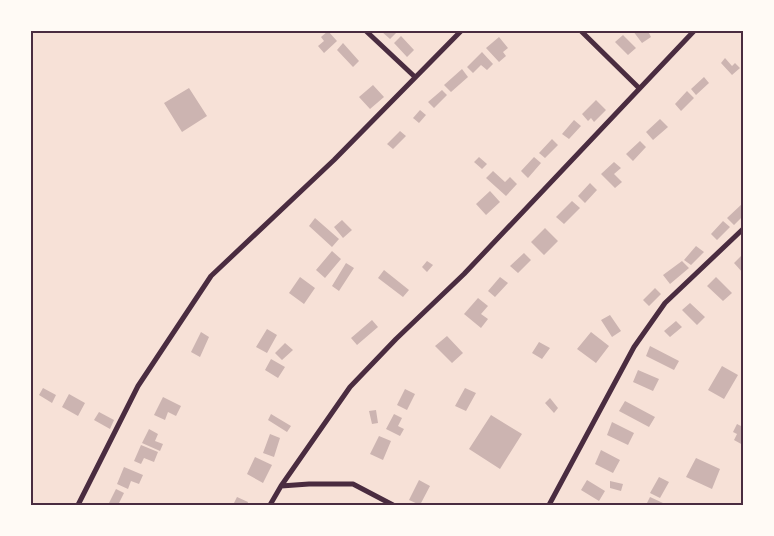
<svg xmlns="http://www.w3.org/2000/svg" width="774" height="536" viewBox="0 0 774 536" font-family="'Golos Text',sans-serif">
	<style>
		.building { fill: #ccb4b1 }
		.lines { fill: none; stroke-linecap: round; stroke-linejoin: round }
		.minor { stroke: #4a2c40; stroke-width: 5 }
		.neatline { fill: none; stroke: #4a2c40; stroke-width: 2 }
	</style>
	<rect width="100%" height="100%" fill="#f7e1d7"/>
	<path class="building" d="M328 31 337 41 324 53 318 46 324 41 321 37Z
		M381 31H395L397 32 390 39Z
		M633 31H648L651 37 642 43Z
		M623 35 636 48 628 55 615 42Z
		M401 36 414 50 407 57 394 43Z
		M499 37 508 48 503 52 506 56 499 62 486 48Z
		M343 43 359 61 353 67 337 50Z
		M482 52 493 64 487 70 481 65 473 73 467 67Z
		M725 58 732 66 735 63 740 68 732 75 721 63Z
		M462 69 468 77 451 92 444 85Z
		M704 77 709 83 696 95 691 89Z
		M373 85 384 97 370 109 359 97Z
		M189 88 207 116 182 132 164 103Z
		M442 90 447 95 434 108 428 102Z
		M687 91 694 98 681 111 675 104Z
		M596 100 606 110 594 122 591 118 588 121 582 114Z
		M420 110 426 115 419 123 413 118Z
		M660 119 668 127 653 140 646 132Z
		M574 120 581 126 569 139 562 134Z
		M400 131 406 136 393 149 387 144Z
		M552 139 558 145 545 158 539 153Z
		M640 141 646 147 633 161 626 154Z
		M479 157 487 164 482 169 474 162Z
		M534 157 541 163 528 178 521 171Z
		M614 162 621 168 614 174 622 182 615 188 601 174Z
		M493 171 505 182 510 177 517 184 506 196 486 178Z
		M590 183 597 190 585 203 578 196Z
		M490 191 500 202 486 215 476 204Z
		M572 201 580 208 564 224 556 217Z
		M743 203V216L734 225 727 218Z
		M315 218 339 239 332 247 309 226Z
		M342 220 352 230 343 238 334 227Z
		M723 221 730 227 717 240 711 234Z
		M545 228 558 241 544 255 531 242Z
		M696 246 704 252 691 265 684 260Z
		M332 251 341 259 325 278 316 270Z
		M524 253 531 260 518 273 510 266Z
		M741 256 743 258V273L734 263Z
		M427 261 433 265 427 272 422 267Z
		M682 261 689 268 670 284 663 275Z
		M346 263 354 268 339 291 332 286Z
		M384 270 409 290 403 297 378 278Z
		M300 277 315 288 304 304 289 293Z
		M500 277 508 283 495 297 488 291Z
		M716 277 732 293 723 301 707 286Z
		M655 288 661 294 649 306 643 300Z
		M478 298 488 306 481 314 488 319 481 328 464 314Z
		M690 303 705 317 697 325 682 310Z
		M610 315 621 331 612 337 601 320Z
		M372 320 378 327 357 345 351 338Z
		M676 321 682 327 670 337 664 331Z
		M267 329 277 335 267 353 256 347Z
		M201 332 209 337 200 357 191 352Z
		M591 332 609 346 596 363 577 349Z
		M447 336 463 353 452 363 435 346Z
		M539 342 550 348 542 359 532 353Z
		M285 343 293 350 282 360 275 353Z
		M650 346 679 361 674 370 646 356Z
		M271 359 285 367 278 378 265 370Z
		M722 366 738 375 724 399 708 390Z
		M638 370 659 379 653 391 633 382Z
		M43 388 56 395 52 403 39 395Z
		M465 388 476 393 466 411 455 406Z
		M405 389 415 394 407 410 397 405Z
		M69 394 85 403 78 416 62 407Z
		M163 397 181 406 176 416 168 412 165 420 154 415Z
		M550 398 558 408 554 413 545 403Z
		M625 401 655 417 649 427 619 411Z
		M376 410 378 423 372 424 369 411Z
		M99 412 114 420 110 429 94 420Z
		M271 414 291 426 287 432 268 420Z
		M394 414 402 418 398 426 404 429 400 436 386 429Z
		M491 415 522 434 500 469 469 449Z
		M612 422 634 433 628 445 607 435Z
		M737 424 743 427V445L734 440 737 434 733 432Z
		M149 429 158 434 155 441 163 444 160 451 142 443Z
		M270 434 280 438 274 457 263 453Z
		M379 436 391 441 383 460 370 454Z
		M141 445 158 452 154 462 144 458 141 464 134 461Z
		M601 450 620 460 613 473 595 464Z
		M255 457 272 465 263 483 247 474Z
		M696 458 720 469 712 489 686 477Z
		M124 467 143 475 139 484 131 481 128 489 117 484Z
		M659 477 669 482 660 498 650 493Z
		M419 480 430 486 420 505 409 500Z
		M587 480 605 491 599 501 581 490Z
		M610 481 623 484 621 491 610 488Z
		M116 489 124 493 119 503 123 505H108Z
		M237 497 248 502 247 505H233Z
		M650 497 663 503 662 505H646Z"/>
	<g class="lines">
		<path class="minor" d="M366 31 415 77
			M581 31 639 88
			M281 486 309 484H353L393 505
			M78 505 138 386 211 276 334 160 461 31
			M270 505 281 486 350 387 396 339 464 274 694 31
			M549 505 634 347 665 303 743 229"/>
	</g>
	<rect width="774" height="536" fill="none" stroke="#fffaf5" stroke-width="65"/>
	<rect x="32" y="32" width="710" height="472" class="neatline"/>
</svg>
